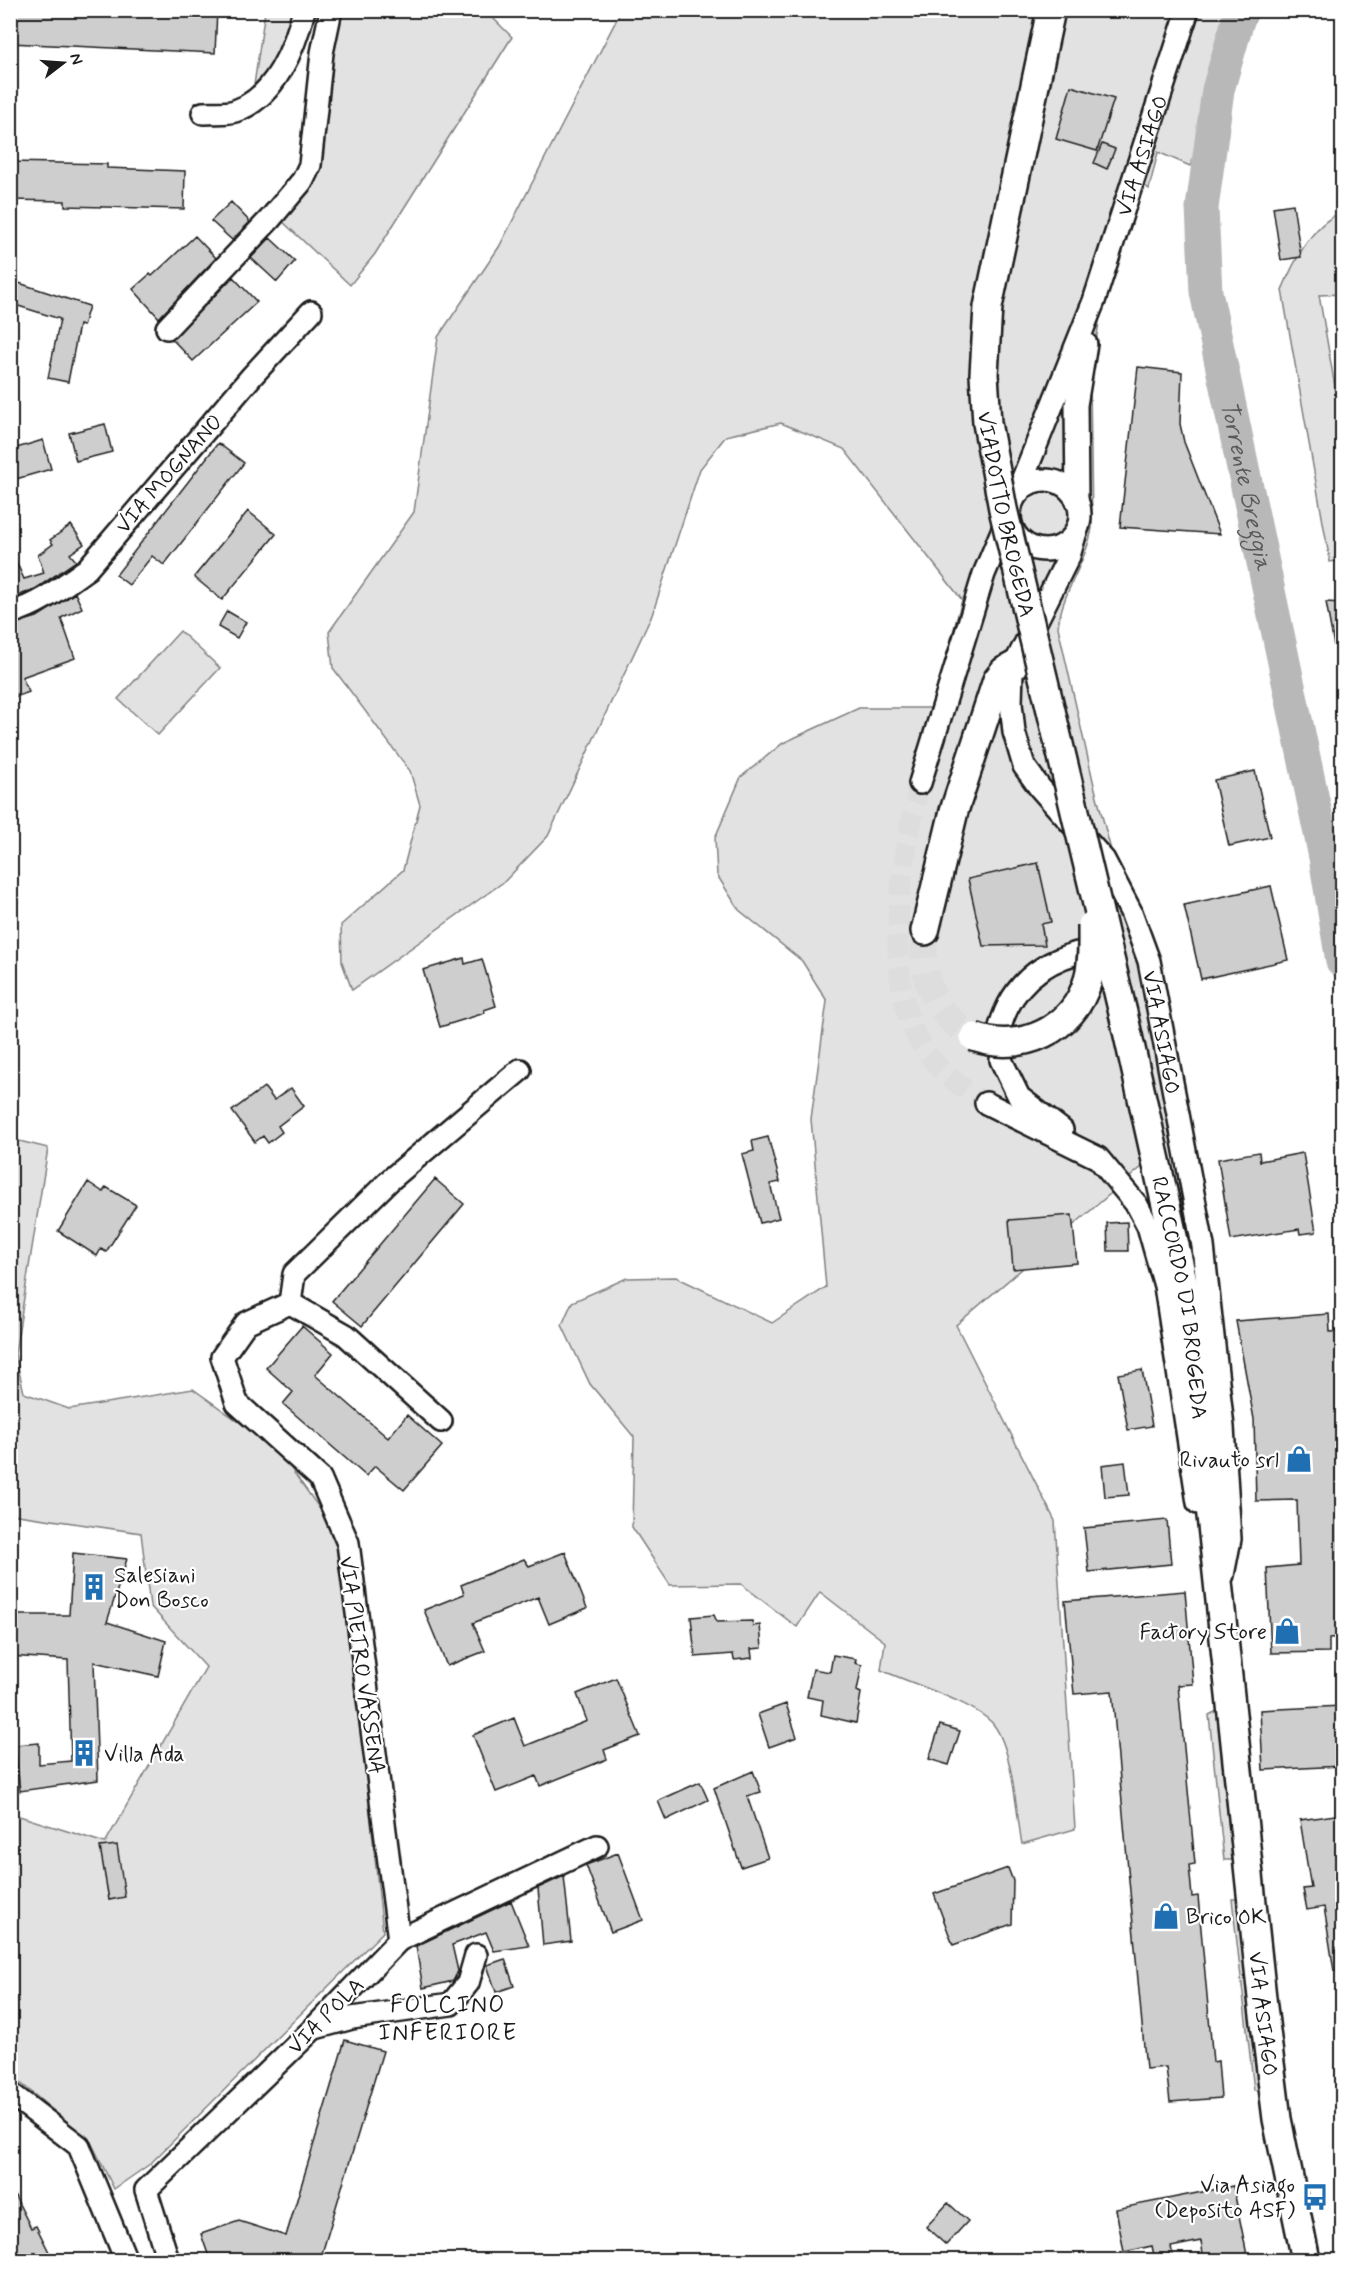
<svg xmlns="http://www.w3.org/2000/svg" width="1353" height="2271" viewBox="0 0 1353 2271" font-family="Mynerve,sans-serif">
	<style>
		.green { fill: #e2e2e2; stroke: #7f7f7f; stroke-width: 1.5 }
		.lines { fill: none; stroke-linecap: round; stroke-linejoin: round }
		.river { stroke: #b8b8b8; stroke-width: 33 }
		.building { fill: #cecece; stroke: #1c1c1c; stroke-width: 1.5 }
		.minor-tunnel { stroke: #ddd; stroke-width: 21; stroke-dasharray: 21 10; stroke-linecap: butt }
		.major-tunnel { stroke: #ddd; stroke-width: 27; stroke-dasharray: 27 14; stroke-linecap: butt }
		.minor-casing { stroke: #1c1c1c; stroke-width: 26 }
		.major-casing { stroke: #1c1c1c; stroke-width: 32 }
		.minor { stroke: #fff; stroke-width: 21 }
		.major { stroke: #fff; stroke-width: 27 }
		.major-bridge-casing { stroke: #1c1c1c; stroke-width: 32; stroke-linecap: butt }
		.major-bridge { stroke: #fff; stroke-width: 27 }
		.labels { text-anchor: middle; stroke-width: 4.5; stroke-linejoin: round; paint-order: stroke }
		.street-label { font-size: 22px; fill: #1c1c1c; stroke: #fff }
		.poi-label { font-size: 22px; fill: #1c1c1c; stroke: #fff; text-anchor: end }
		.water-label { font-size: 24px; font-style: italic; fill: #5a5a5a; stroke: #fff }
		.neighbourhood-label { font-size: 24px; letter-spacing: 1.5px; fill: #1c1c1c; stroke: #fff }
	</style>
	<rect width="100%" height="100%" fill="#fff"/>
	<filter id="ink" filterUnits="userSpaceOnUse"><feTurbulence type="fractalNoise" baseFrequency=".0167" numOctaves="2"/><feDisplacementMap in="SourceGraphic" scale="12" xChannelSelector="R" yChannelSelector="G"/><feConvolveMatrix kernelMatrix="1 2 1 2 8 2 1 2 1" color-interpolation-filters="sRGB"/></filter>
	<g filter="url(#ink)">
		<path class="green" d="M265 11H296L272 65 254 85Z
			M336 11H486L512 37 375 254 350 285 282 221 304 194Z
			M621 11H1259L1190 166 1158 152 1149 189 1141 183 1103 294 1090 384 1092 528C1086 563 1062 592 1058 627L1094 785 1184 1131 956 1325 1055 1521 1075 1829 1022 1844C1016 1812 1013 1749 993 1724 975 1703 908 1682 881 1670L885 1642 820 1592 797 1627 741 1584 670 1585 632 1527 634 1437 590 1384 562 1325 572 1302 627 1278 676 1277 772 1323 826 1287 811 1119 827 1001 802 961 739 910 717 875 715 838 741 777 783 743 859 708H932L962 600 844 449 781 423 726 436 700 469 652 615 548 836 505 881 352 990 342 962 341 925 403 870 420 805 410 771 333 668 329 632 414 512 438 337 499 247Z
			M1342 212V294L1319 295 1342 427V560L1330 562 1282 290C1294 261 1312 224 1342 212Z
			M180 631 220 668 158 735 118 699Z
			M11 1139 48 1148 15 1354 24 1393 69 1409 193 1389 277 1449 340 1537 383 1932 150 2164 114 2189 91 2142 11 2075 10 1813 105 1843 206 1667 150 1606 141 1533 11 1514Z
			M1217 1711 1232 1860H1224L1209 1715Z
			M1232 1899H1238L1258 2090H1254Z"/>
		<g class="lines">
			<path class="river" id="s1" d="M1241 10 1218 90 1202 208 1206 292 1325 857 1342 961"/>
		</g>
		<path class="building" d="M10 10H217L215 53 10 43Z
			M1071 86 1114 99 1097 151 1056 139Z
			M1102 144 1115 149 1107 169 1094 163Z
			M10 162 107 164V168L185 171 184 209 65 206V201L10 200Z
			M231 202 250 222 232 240 211 221Z
			M1293 204 1301 257 1281 260 1273 207Z
			M195 236 216 258 159 318 133 289 150 274 152 276Z
			M270 238 295 261 277 282 251 258Z
			M233 277 257 302 193 361 172 339Z
			M19 283 89 306 83 326 79 325 68 382 48 378 60 319 12 304Z
			M1138 367 1182 372 1180 424 1184 442 1220 534 1120 527Z
			M105 424 112 452 76 461 69 433Z
			M43 440 51 469 16 479 10 450Z
			M218 443 244 463 164 565 152 556 129 585 116 575Z
			M248 511 276 534 222 600 194 577Z
			M71 525 84 544 70 554 76 561 35 589 10 599V548L24 579 44 573 38 555 53 544 50 540Z
			M75 593 82 608 61 618 75 658 22 677 29 692 10 699V625L37 617Z
			M1326 602 1342 603V650L1335 651Z
			M227 611 246 622 237 638 218 627Z
			M1255 771 1270 837 1229 846 1214 780Z
			M1038 863 1051 922 1041 924 1045 945 983 946 968 879Z
			M1271 886 1288 960 1201 979 1184 905Z
			M464 958 465 964 482 959 496 1006 484 1010 485 1013 440 1027 423 970Z
			M264 1087 274 1100 291 1088 304 1106 278 1126 282 1132 268 1143 263 1136 255 1142 232 1111Z
			M768 1137 780 1182 770 1184 779 1218 760 1223 742 1154 754 1151 752 1141Z
			M1259 1152 1260 1161 1303 1153 1316 1232 1300 1234 1299 1229 1231 1240 1218 1159Z
			M435 1179 464 1204 362 1326 332 1301Z
			M88 1182 103 1192 106 1187 136 1205 106 1252 101 1249 97 1256 58 1231Z
			M1072 1215 1077 1263 1013 1269 1009 1220Z
			M1127 1222 1128 1251H1108L1107 1223Z
			M1329 1314 1330 1332 1342 1331V1637L1329 1638V1652L1271 1653 1267 1568 1299 1565 1297 1500 1256 1501 1254 1419 1236 1321Z
			M302 1326 333 1353 315 1375 388 1438 407 1415 442 1446 404 1490 375 1466 366 1476 283 1404 293 1392 266 1368Z
			M1142 1370 1152 1426 1128 1430 1118 1374Z
			M1125 1462 1129 1495 1105 1497 1102 1465Z
			M1167 1520 1171 1564 1089 1572 1084 1528Z
			M565 1552 587 1608 549 1624 538 1597 473 1623 485 1651 447 1666 424 1610 464 1594 461 1585 524 1559 529 1566Z
			M73 1553 127 1559 107 1622 166 1641 158 1676 94 1662 98 1780 20 1791 15 1745 39 1743V1764L71 1761 68 1660 10 1656V1615H69Z
			M1185 1591 1193 1684 1178 1685 1195 1864 1189 1865 1192 1897 1198 1896 1213 2062 1218 2061 1221 2098 1170 2102 1166 2067 1146 2069 1112 1691 1074 1694 1065 1601Z
			M714 1615 717 1622 752 1621 753 1626 760 1625 762 1648 751 1649 752 1658 734 1660 733 1654 695 1657 691 1617Z
			M833 1655 856 1659 855 1663 862 1665 857 1691 861 1693 856 1723 821 1715 823 1700 807 1697 813 1669 830 1672Z
			M616 1678 640 1736 604 1750 607 1759 540 1786 536 1776 496 1792 473 1735 514 1718 525 1746 587 1721 577 1694Z
			M786 1704 797 1737 769 1747 758 1714Z
			M1342 1706V1766L1263 1770 1260 1710Z
			M940 1725 960 1731 949 1765 929 1759Z
			M753 1771 761 1792 747 1796 768 1858 741 1867 714 1788Z
			M700 1782 708 1800 666 1820 658 1801Z
			M1342 1814V1970L1334 1971 1324 1907 1307 1910 1303 1889 1311 1888 1300 1820Z
			M117 1845 125 1897 109 1900 100 1847Z
			M618 1853 643 1920 611 1932 586 1865Z
			M1008 1868 1013 1881 1012 1924 953 1945 934 1894Z
			M564 1876 571 1941 543 1945 538 1888Z
			M511 1901 529 1946 494 1951 486 1932 452 1945 458 1971 453 1981 423 1988 416 1946Z
			M505 1959 514 1986 496 1992 487 1965Z
			M345 2040 383 2051 320 2260H210L201 2234 239 2221 286 2236Z
			M10 2186 31 2228 36 2226 53 2260H10Z
			M1233 2186 1248 2260H1204L1201 2241 1171 2247 1174 2260H1155L1152 2246 1124 2252 1116 2209Z
			M948 2203 968 2221 946 2245 926 2227Z"/>
		<g class="lines">
			<path class="minor-tunnel" d="M920 783C902 857 880 978 922 1046 938 1071 962 1089 986 1103
				M1101 954 1115 957 1141 981"/>
			<path class="major-tunnel" d="M925 931C919 977 933 1014 974 1037"/>
			<defs>
				<g id="minor">
					<path d="M203 113C213 112 226 114 235 111 275 98 295 47 304 10"/>
					<path d="M167 328 270 219 303 180 310 165 322 53 331 10"/>
					<circle cx="1045" cy="515" r="35"/>
					<path id="s2" d="M1017 493 1094 301 1188 10"/>
					<path d="M1077 501 1076 405 1086 344"/>
					<path id="s3" d="M1077 528 1069 556 1012 670 1011 703 1014 732 1024 766 1040 788 1104 860 1131 912 1149 961 1203 1246 1223 1427 1230 1539 1223 1575"/>
					<path d="M10 613C39 605 63 586 87 569L252 376 311 312"/>
					<path d="M920 783 984 574 1007 519"/>
					<path d="M1000 1027C1011 988 1038 964 1077 953"/>
					<path d="M1001 1060 1019 1097 1062 1130"/>
					<path d="M986 1103 1098 1158 1137 1205 1148 1226 1165 1286 1198 1503"/>
					<path d="M290 1303 294 1274 390 1180 520 1070"/>
					<path d="M399 1940 348 1543 320 1478 237 1403 222 1357 246 1323 290 1303 346 1335 441 1421"/>
					<path d="M315 2028 352 2018 451 2004 468 1983 476 1955"/>
					<path d="M10 2093 79 2146 126 2260"/>
					<path d="M168 2260 146 2190 314 2028 399 1940 597 1846"/>
				</g>
				<g id="major">
					<path d="M925 931 954 811 997 680 1004 671 1015 665"/>
					<path id="s4" d="M1123 1013 1189 1308 1263 2007 1277 2119 1306 2260"/>
				</g>
			</defs>
			<use href="#minor" class="minor-casing"/>
			<use href="#major" class="major-casing"/>
			<use href="#minor" class="minor"/>
			<use href="#major" class="major"/>
			<defs>
				<g id="major-bridge">
					<path id="s5" d="M1051 10 988 307 984 374 987 423 1003 509 1123 1013"/>
					<path d="M974 1037C1021 1054 1074 1030 1088 980 1093 962 1092 944 1092 925"/>
				</g>
			</defs>
			<use href="#major-bridge" class="major-bridge-casing"/>
			<use href="#major-bridge" class="major-bridge"/>
		</g>
	</g>
	<defs>
		<symbol id="shop-bare" viewBox="-9 -9 18 18"><path d="M-5-2.5h2.3a2.7 3.5 0 0 1 5.4 0H5L5.5 6h-11ZM-1.5-2.5h3a1.5 2.3 0 0 0-3 0Z" fill="#1f6fb2" stroke="#fff" stroke-width="2.5" paint-order="stroke"/></symbol>
		<symbol id="building-bare" viewBox="-9 -9 18 18"><path d="M-4-6H4V6H1V3H-1V6H-4ZM-2.5-4.3h1.7v1.8h-1.7ZM.8-4.3h1.7v1.8H.8ZM-2.5-1h1.7V.8h-1.7ZM.8-1h1.7V.8H.8Z" fill="#1f6fb2" stroke="#fff" stroke-width="2.5" paint-order="stroke"/></symbol>
		<symbol id="bus-bare" viewBox="-9 -9 18 18"><path d="M-5-6H5V4H4V6H2V4H-2V6H-4V4H-5ZM-3.5-4V0h7V-4ZM-3.5 1.2v1.5H-2V1.2ZM2 1.2v1.5H3.5V1.2Z" fill="#1f6fb2" stroke="#fff" stroke-width="2.5" paint-order="stroke"/></symbol>
	</defs>
	<g fill-rule="evenodd">
		<use href="#shop-bare" x="1280" y="1440" width="38" height="38"/>
		<use href="#building-bare" x="75" y="1568" width="38" height="38"/>
		<use href="#shop-bare" x="1268" y="1612" width="38" height="38"/>
		<use href="#building-bare" x="65" y="1734" width="38" height="38"/>
		<use href="#shop-bare" x="1147" y="1897" width="38" height="38"/>
		<use href="#bus-bare" x="1296" y="2178" width="38" height="38"/>
	</g>
	<g class="labels">
		<g class="street-label">
			<text dy="8" stroke="none"><textPath href="#s2" startOffset="360">VIA ASIAGO</textPath></text>
			<text transform="translate(168 473) rotate(-49)" y="8">VIA MOGNANO</text>
			<text dy="8" stroke="none"><textPath href="#s5" startOffset="513">VIADOTTO BROGEDA</textPath></text>
			<text dy="8" stroke="none"><textPath href="#s3" startOffset="561">VIA ASIAGO</textPath></text>
			<text dy="8" stroke="none"><textPath href="#s4" startOffset="291">RACCORDO DI BROGEDA</textPath></text>
			<text transform="translate(363 1665) rotate(82)" y="8">VIA PIETRO VASSENA</text>
			<text dy="8" stroke="none"><textPath href="#s4" startOffset="1012">VIA ASIAGO</textPath></text>
			<text transform="translate(325 2015) rotate(-45)" y="8">VIA POLA</text>
		</g>
		<g class="poi-label">
			<text x="1279" y="1467">Rivauto srl</text>
			<text x="114" y="1582" text-anchor="start">Salesiani<tspan x="114" dy="25">Don Bosco</tspan></text>
			<text x="1267" y="1639">Factory Store</text>
			<text x="104" y="1761" text-anchor="start">Villa Ada</text>
			<text x="1186" y="1924" text-anchor="start">Brico OK</text>
			<text x="1295" y="2192">Via Asiago<tspan x="1295" dy="25">(Deposito ASF)</tspan></text>
		</g>
		<g class="water-label">
			<text dy="8" stroke="none"><textPath href="#s1" startOffset="484">Torrente Breggia</textPath></text>
		</g>
		<g class="neighbourhood-label">
			<text x="448" y="2012">FOLCINO<tspan x="448" dy="28">INFERIORE</tspan></text>
		</g>
	</g>
	<rect width="1353" height="2271" fill="none" stroke="#fff" stroke-width="36"/>
	<rect x="18" y="18" width="1317" height="2235" fill="none" stroke="#1c1c1c" stroke-width="2" filter="url(#ink)"/>
	<g transform="translate(63 63) rotate(73)" stroke="#ffffff" stroke-width="4.5" paint-order="stroke">
	<path d="M0-4.5L10 22L0 15L-10 22Z" fill="#1c1c1c"/>
	<text y="-9" font-size="16" font-weight="bold" text-anchor="middle" fill="#1c1c1c">N</text>
	</g>
</svg>
